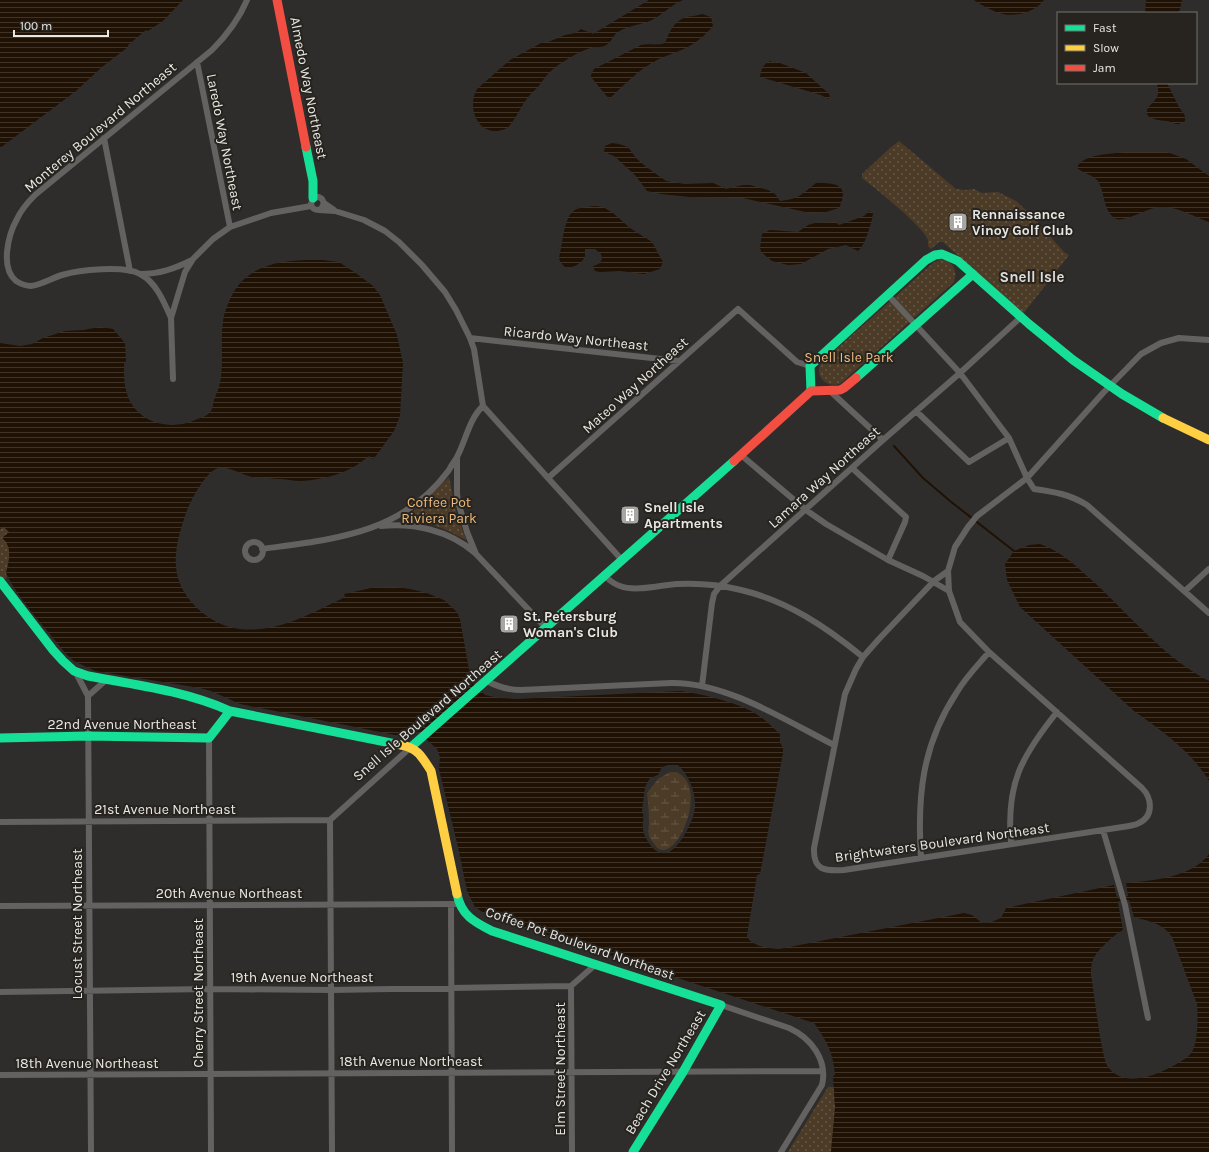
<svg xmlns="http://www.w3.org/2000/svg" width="1209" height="1152" viewBox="0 0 1209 1152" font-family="Karla,sans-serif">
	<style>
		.grass { fill: url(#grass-dots) }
		.wetland { fill: url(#wetland-marsh) }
		.water { fill: url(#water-rules); fill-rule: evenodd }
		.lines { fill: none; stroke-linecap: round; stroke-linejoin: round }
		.stream { stroke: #1f1104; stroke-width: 2 }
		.street { stroke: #636261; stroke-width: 6 }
		.fast { stroke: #16e098; stroke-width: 9 }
		.slow { stroke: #ffcf43; stroke-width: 9 }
		.jam { stroke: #f24e42; stroke-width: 9 }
		.labels { text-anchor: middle; stroke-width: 4; stroke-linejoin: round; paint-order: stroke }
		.street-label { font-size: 14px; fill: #e9e7e4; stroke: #27241f }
		.poi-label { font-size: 14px; font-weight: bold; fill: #e9e7e4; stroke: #27241f; text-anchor: start }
		.park-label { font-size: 14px; fill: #eebb7e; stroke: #27241f }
		.neighbourhood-label { font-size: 15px; font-weight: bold; fill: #dfdad4; stroke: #27241f }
	</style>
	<defs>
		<pattern id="grass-dots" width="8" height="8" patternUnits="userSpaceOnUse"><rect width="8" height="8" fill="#4c3c27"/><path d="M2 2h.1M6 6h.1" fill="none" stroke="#665846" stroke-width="1.8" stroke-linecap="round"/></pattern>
		<pattern id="wetland-marsh" width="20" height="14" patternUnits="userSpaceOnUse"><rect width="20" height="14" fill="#4c3c27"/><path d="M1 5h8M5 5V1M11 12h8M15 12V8" fill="none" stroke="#665846"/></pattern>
		<pattern id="water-rules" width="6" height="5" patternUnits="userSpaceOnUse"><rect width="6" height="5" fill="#1f1104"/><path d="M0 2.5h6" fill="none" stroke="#403428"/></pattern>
	</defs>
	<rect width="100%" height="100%" fill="#2f2d2b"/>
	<path class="grass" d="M899 141 956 189 965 190 974 189 982 193 998 192 1016 201 1030 214 1064 252 1069 255 1023 314 943 242H939L931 249 928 246C928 245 928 241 928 240 924 227 875 188 862 178V174L890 148Z
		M941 259C953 261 959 272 953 283L840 384C826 388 814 376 821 363L933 263Z
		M449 477 456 512 466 540C444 528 427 520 401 521L420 506Z
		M4 526 9 532 6 541 9 548V559L6 573 7 577 0 583V529Z
		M828 1087H834L835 1108 831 1152H788Z"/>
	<path class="wetland" d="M670 772H677C680 774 684 777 686 780 703 805 671 870 654 844 653 842 650 839 649 836 648 832 649 825 649 821 649 812 648 802 647 793L658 779Z"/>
	<path class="water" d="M0 0H183L163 21 148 31 146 30 128 45V47L102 67 76 91 0 148Z
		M649 0H683C670 5 664 14 652 20 641 25 629 25 618 32 613 35 611 43 606 45 602 48 596 46 591 48 581 50 560 63 551 71 546 75 542 82 538 87 534 91 529 95 526 100 521 107 512 125 507 128 481 141 465 110 477 89L510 60 541 43 548 42 565 35 576 33 581 29 593 34Z
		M974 0H1044C1035 12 1017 17 1003 14 994 12 981 5 974 0Z
		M1146 0H1182L1179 13H1145Z
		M702 14 711 17 713 26C704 37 692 46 679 51 672 54 665 56 659 59 639 69 625 84 609 99L591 77V75L594 69 641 45C649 43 657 46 665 43 670 31 673 22 686 17 691 16 696 16 702 14Z
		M770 61 775 63 777 62 806 73 829 94 830 97 828 99 821 95 760 77C761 70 763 64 770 61Z
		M1156 83H1167L1179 107 1185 116V121C1179 125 1177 125 1171 122 1165 120 1150 121 1147 114 1144 104 1165 101 1156 83Z
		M612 143 619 144 628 147 636 158 645 166 666 181 685 184 713 183 726 189 743 185H750L768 190 775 194 780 201C799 199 802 194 816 183 836 183 850 184 839 208L826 212 810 213 743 198 690 197 661 194 647 191 635 175 614 156 604 152 605 146Z
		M1125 152H1167L1186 159 1209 176V222C1191 216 1174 203 1154 208 1145 210 1124 222 1116 219 1103 212 1105 192 1098 181 1093 175 1083 173 1077 168 1081 154 1112 154 1125 152Z
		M595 206 603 207 613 213 630 228 652 242 663 262 660 269 644 274 620 271 600 272 595 271 593 266 599 264 602 259 601 254 595 249H585C585 251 585 254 585 256 583 263 572 269 565 267 564 266 561 263 560 262L559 257C563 245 563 214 577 209 583 207 589 207 595 206Z
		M869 211 873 213C872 222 865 246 858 251L846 245 828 249 801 264 788 265 772 261 761 252 760 247 762 234 770 230 798 232 808 225 815 223 835 222 839 225 864 216Z
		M313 260H323L339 262 357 274 373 286 380 295 397 335 403 363 400 416 394 431 375 457 373 459 369 456C352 470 339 475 318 479 312 480 306 481 300 481 293 481 286 479 279 479 270 478 261 478 252 477 241 475 225 463 214 470 203 477 191 500 186 513 174 548 167 579 197 608 209 619 223 627 240 629 278 633 312 613 345 597L344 594 371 588 395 587 410 589 427 593 444 600 457 612 460 619 471 681 485 695 499 698 517 699 681 691C703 694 745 704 762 718 769 723 774 729 780 734V742L783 748V753L760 874 757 875 747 936C750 946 770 949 779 949L964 913 972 915 982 923H989L1001 918 1006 908 1114 885 1117 898 1120 899 1128 896 1126 883C1152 881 1193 877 1209 854V1152H831L835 1108 833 1076 835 1075C833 1052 827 1041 814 1023L487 915 475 907 467 891 458 847 439 769 440 757 437 749 418 732H413L403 735H395L240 704 211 691 200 688 95 671 74 661 66 654C47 629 19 601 6 573 9 561 13 547 2 538L9 532 4 527 0 529V343L20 346 32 344 43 338 65 331 83 330 100 327 113 329 125 343 126 361 125 362 124 364C124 377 124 391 131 403 144 425 173 430 195 420 200 418 208 416 211 411 213 408 213 403 214 400 216 394 219 389 220 383 224 363 220 342 223 322 223 316 226 310 228 304 242 266 277 260 313 260ZM668 765H678C690 776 698 797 694 813 691 825 673 865 655 850 650 846 643 835 643 829 642 822 645 817 642 811L645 787 650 778 658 775 662 767ZM1127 900H1129L1134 917C1148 921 1163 923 1172 937L1197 1004C1198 1016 1198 1042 1192 1052 1188 1058 1181 1061 1175 1065 1156 1075 1125 1089 1108 1067 1101 1058 1094 990 1091 975 1091 968 1091 962 1095 956 1099 949 1116 933 1123 930L1118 903 1119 901Z
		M1040 544C1063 552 1078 568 1096 584 1131 617 1166 659 1209 681V781C1192 752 1161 730 1134 711L1020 607 1007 580 1005 564 1014 551 1029 545Z"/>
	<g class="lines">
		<path class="stream" d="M894 446 923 478 950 501 1014 551"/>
		<path class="street" d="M197 62 230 227
			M104 138 130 271
			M324 203 321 209C316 211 312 209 311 204L313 198 319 197 322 199 324 203 334 210
			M319 210 335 211 364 220 385 231 399 242 422 265 445 292 456 310 470 338 474 349 483 406 622 560
			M140 274C159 274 174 269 192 260
			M888 295 960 373 1009 438 1027 478 1103 393 1141 354 1161 343 1179 338 1209 340
			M171 318C164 302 156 282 140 274 124 265 79 270 62 275 52 278 41 285 31 286 25 286 21 284 16 281 0 268 8 235 17 219 21 210 28 202 35 195L212 50C227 35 239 19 247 0
			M470 338 679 361
			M173 379 171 318 185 272 193 259 213 239 230 227 271 213 311 206
			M830 391 883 440
			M916 411 969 462 1009 438
			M741 455 806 510 826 524 888 560 923 576 949 591 960 622 989 652 1142 788C1152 798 1154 816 1139 823 1136 825 1132 825 1129 826L844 870C825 871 813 871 814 848L845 694 856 669 863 657 878 640 934 581 948 571 955 547 968 527 977 516 1027 478 1034 489C1055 492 1069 494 1087 505L1209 613
			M457 459V493L458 502 467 532 476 554 546 628
			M852 468 906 517 905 522 888 560
			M548 478 738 309 797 362 810 366
			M381 526C414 523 449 530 475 553
			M245 551a9 9 0 1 1 18 0a9 9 0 1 1-18 0Z
			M262 549C335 539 402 534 449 470 451 465 455 461 457 457 466 440 469 419 483 406
			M948 571 949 591
			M605 576C609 580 614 584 620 586 636 592 660 585 677 584 698 583 721 585 741 590 788 601 826 627 863 657
			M1185 591 1209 569
			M75 671 88 696 91 1152
			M487 681C498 687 508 690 521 690L671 683C726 682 785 720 834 745
			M702 686 712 603 714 594 720 586 883 440 960 373 1021 317
			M88 696 106 680
			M209 738 211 1152
			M330 820 332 1152
			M330 820 411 747
			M0 822 330 820
			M1103 830 1125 905 1148 1018
			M1011 843C1006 784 1021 757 1057 712
			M921 858C917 796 922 745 957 692 966 677 978 665 989 652
			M451 904 452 1152
			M0 906 459 904
			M571 986 572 1152
			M0 992 210 989 331 990 571 986 595 965
			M721 1005 789 1028C811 1038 828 1060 822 1085L781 1152
			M0 1075 822 1071"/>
		<path class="fast" d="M306 147 313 181V198
			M856 378 973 274
			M811 391 810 366 926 260 935 255 942 254 958 261 1029 324 1073 360 1122 394 1163 418
			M0 581 53 650 63 661 74 671 88 676C137 685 185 691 230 711L401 745
			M0 738 88 736 209 738 230 711
			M411 747 734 461
			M457 894C461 915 474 922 492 931L721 1005 683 1072 633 1152"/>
		<path class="slow" d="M1163 418 1209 440
			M401 745C418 748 422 757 431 771L457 894"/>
		<path class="jam" d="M277 0 306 147
			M734 461 811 391 840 390 844 388 856 378"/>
	</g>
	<defs>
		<symbol id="building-square" viewBox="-11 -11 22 22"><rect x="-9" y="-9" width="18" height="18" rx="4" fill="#a8a6a3" stroke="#27241f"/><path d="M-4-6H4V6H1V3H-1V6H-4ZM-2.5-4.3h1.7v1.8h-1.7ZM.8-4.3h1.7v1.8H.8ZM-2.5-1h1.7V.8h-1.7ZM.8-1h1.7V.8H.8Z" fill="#fff"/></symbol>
	</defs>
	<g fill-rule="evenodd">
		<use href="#building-square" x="947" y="211" width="22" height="22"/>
		<use href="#building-square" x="619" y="504" width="22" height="22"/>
		<use href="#building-square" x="498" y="613" width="22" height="22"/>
	</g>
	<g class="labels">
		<g class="street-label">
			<text transform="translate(309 88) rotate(79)" y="5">Almedo Way Northeast</text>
			<text transform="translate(100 127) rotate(-40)" y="5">Monterey Boulevard Northeast</text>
			<text transform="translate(225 142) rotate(79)" y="5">Laredo Way Northeast</text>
			<text transform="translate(576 338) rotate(6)" y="5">Ricardo Way Northeast</text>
			<text transform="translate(635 385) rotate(-42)" y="5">Mateo Way Northeast</text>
			<text transform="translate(824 477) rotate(-42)" y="5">Lamara Way Northeast</text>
			<text transform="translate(427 715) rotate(-41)" y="5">Snell Isle Boulevard Northeast</text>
			<text x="122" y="729">22nd Avenue Northeast</text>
			<text x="165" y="814">21st Avenue Northeast</text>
			<text transform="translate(942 842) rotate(-8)" y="5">Brightwaters Boulevard Northeast</text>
			<text x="229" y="898">20th Avenue Northeast</text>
			<text transform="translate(77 924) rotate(-90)" y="5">Locust Street Northeast</text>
			<text transform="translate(580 943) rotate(19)" y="5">Coffee Pot Boulevard Northeast</text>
			<text x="302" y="982">19th Avenue Northeast</text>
			<text transform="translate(198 993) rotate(-90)" y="5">Cherry Street Northeast</text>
			<text x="411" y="1066">18th Avenue Northeast</text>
			<text x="87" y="1068">18th Avenue Northeast</text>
			<text transform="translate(560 1069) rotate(-90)" y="5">Elm Street Northeast</text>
			<text transform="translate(665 1072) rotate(-59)" y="5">Beach Drive Northeast</text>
		</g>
		<g class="poi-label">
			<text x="972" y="219">Rennaissance<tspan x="972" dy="16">Vinoy Golf Club</tspan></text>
			<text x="644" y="512">Snell Isle<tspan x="644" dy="16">Apartments</tspan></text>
			<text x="523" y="621">St. Petersburg<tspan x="523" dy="16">Woman's Club</tspan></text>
		</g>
		<g class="park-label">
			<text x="849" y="362">Snell Isle Park</text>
			<text x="439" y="507">Coffee Pot<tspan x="439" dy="16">Riviera Park</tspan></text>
		</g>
		<g class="neighbourhood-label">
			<text x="1032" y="282">Snell Isle</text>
		</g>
	</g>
	<rect x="1057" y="12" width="140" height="72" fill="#27241f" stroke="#75726e"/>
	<rect x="1065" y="25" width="20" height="6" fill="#16e098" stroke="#75726e"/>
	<text x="1093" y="32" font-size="12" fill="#e9e7e4">Fast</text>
	<rect x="1065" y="45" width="20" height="6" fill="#ffcf43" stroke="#75726e"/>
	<text x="1093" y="52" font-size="12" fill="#e9e7e4">Slow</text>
	<rect x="1065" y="65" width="20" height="6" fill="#f24e42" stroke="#75726e"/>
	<text x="1093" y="72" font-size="12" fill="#e9e7e4">Jam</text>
	<path d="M14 30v6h94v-6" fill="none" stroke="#e9e7e4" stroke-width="2"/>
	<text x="20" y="30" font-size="12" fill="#e9e7e4" stroke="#27241f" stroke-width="3" paint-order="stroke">100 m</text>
</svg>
